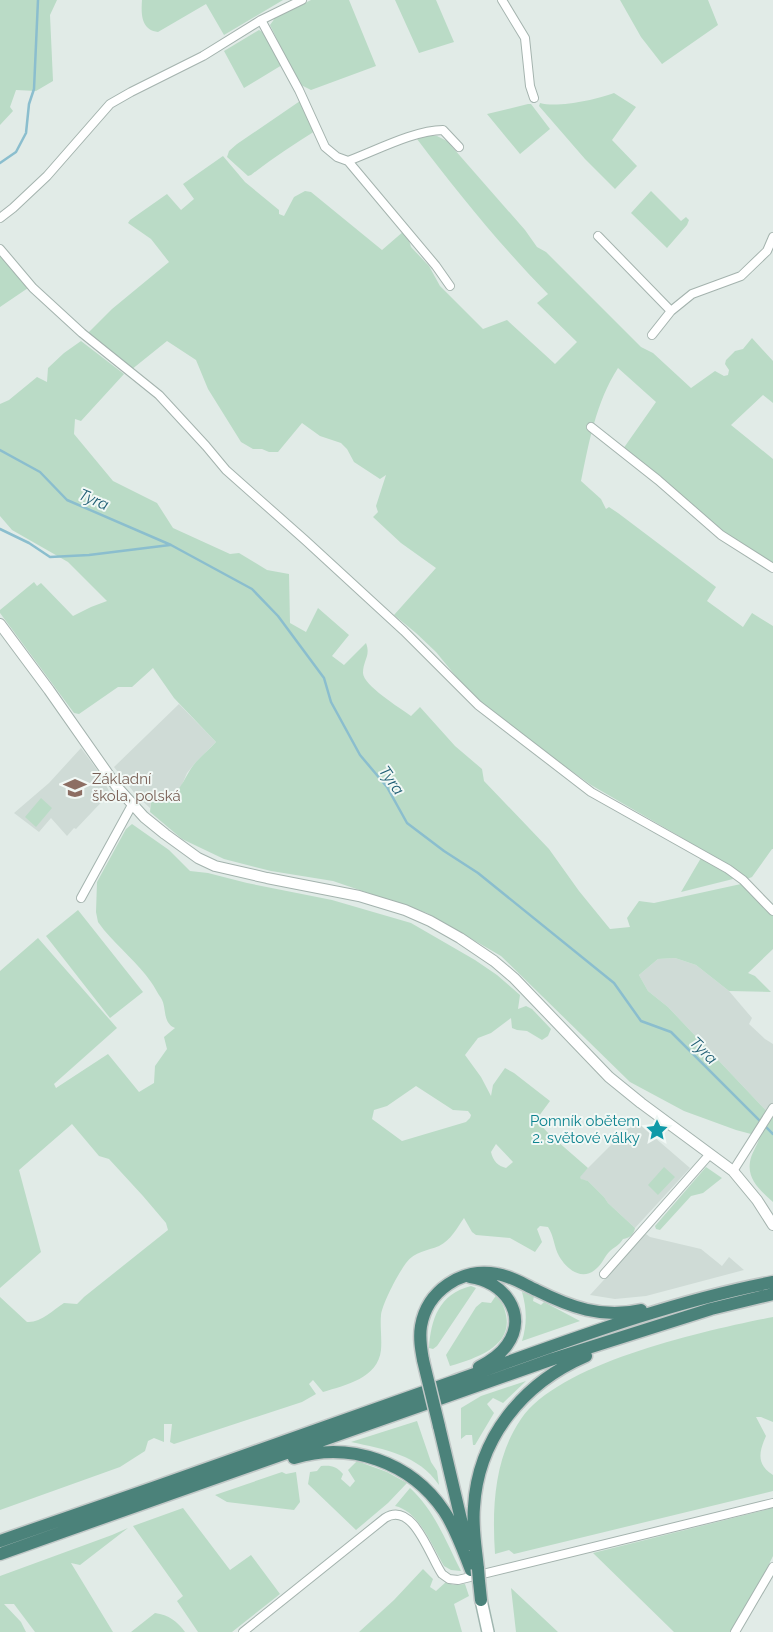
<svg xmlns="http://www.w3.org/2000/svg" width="773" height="1632" viewBox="0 0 773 1632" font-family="Raleway,sans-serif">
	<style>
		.built { fill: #cfdbd6 }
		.green { fill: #badbc6; fill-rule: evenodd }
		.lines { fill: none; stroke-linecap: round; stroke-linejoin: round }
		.stream { stroke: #8bbece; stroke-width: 2.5 }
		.minor-casing { stroke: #a4b3ae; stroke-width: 10 }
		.tertiary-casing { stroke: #a4b3ae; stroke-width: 12 }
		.secondary-casing { stroke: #a0b6b0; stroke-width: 14 }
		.trunk-casing { stroke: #c1c8c7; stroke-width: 15 }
		.minor { stroke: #fff; stroke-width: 8 }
		.tertiary { stroke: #fff; stroke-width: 10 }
		.secondary { stroke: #fff; stroke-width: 11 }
		.trunk { stroke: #4b827a; stroke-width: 12 }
		.trunk-bridge-casing { stroke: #c1c8c7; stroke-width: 15; stroke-linecap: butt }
		.trunk-bridge { stroke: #4b827a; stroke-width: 12 }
		.labels { text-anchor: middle; stroke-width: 4; stroke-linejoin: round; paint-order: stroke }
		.education-label { font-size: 15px; fill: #785e54; stroke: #f1f8f5; text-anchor: start }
		.culture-label { font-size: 15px; fill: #0d838f; stroke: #f1f8f5; text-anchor: end }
		.water-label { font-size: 16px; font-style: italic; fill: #1f5e74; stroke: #f1f8f5 }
	</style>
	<rect width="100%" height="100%" fill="#e1ebe7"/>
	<path class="built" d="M179 704 216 742 196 762 187 773 181 787 172 796 169 797 161 793 151 800 150 808 136 795 114 767Z
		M81 748 101 775 110 793 76 829 74 828 67 836 51 818 39 832 14 813 49 783Z
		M675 958 696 965 729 991 752 1018 749 1024 765 1039 773 1044V1118L668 1007 648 991 639 975 658 959Z
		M639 1124 690 1168 635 1228 608 1203 604 1197 588 1181 582 1180 579 1177 627 1129Z
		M646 1234 650 1237 701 1249 722 1266 729 1257 744 1270 646 1296 615 1299 590 1295Z"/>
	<path class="green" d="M0 0H57L50 15 53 81 36 91 16 90 10 107 13 111 0 125Z
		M142 0H283L224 35 206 4 158 32C141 30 141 14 142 0Z
		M311 0H349L376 66 311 90 299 84 270 25 275 18Z
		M395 0H436L454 42 419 53Z
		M620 0H708L718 25 662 64 641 37Z
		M259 30 264 33 282 65 244 88 224 51Z
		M614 93 636 107 612 140 637 166 615 189 585 159 539 106 540 103C557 108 596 100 614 93Z
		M300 101 315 131C293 145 271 159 251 175L248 176 227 157 229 151 237 144Z
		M528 104H531L550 129 520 154 487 114Z
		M425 136H437L447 141 525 230 537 247 546 252 641 347 653 353 691 388 715 371 724 376 728 375 729 370 725 364 726 360 735 351 743 349 752 338 773 361V403L763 395 731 425 773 459V565L708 521 709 518 707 520 623 449 656 402 618 368C596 402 589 442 581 481L601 499 606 509 609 507 618 513 716 587 707 601 743 627 752 613 773 626V849H772L752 877 747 879 679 836 591 785 526 738 472 696 436 652 416 633 394 615 436 568 401 543 373 517 378 512 376 506 386 475 380 479 354 462 347 449 341 443 320 436 302 423 278 452H269L262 449H253L241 442 208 389 196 360 167 341 131 370 87 334 112 309 169 262 151 239 128 223 130 220 167 194 181 210 194 199 183 184 223 156 245 182 279 210V214L284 216 294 197 305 191 311 192 382 250 404 231 408 237 411 247 429 266 440 286 483 329 507 320 555 364 577 342 537 303 548 294C500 245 458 193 417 139Z
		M651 191 681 221 686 217 689 220 687 225 667 248 631 213Z
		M0 255 28 288 0 307Z
		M81 341 124 374 81 421 75 419 74 434 113 481 157 503 173 528 230 554 239 553 267 570 289 574 290 623 306 632 318 608 349 635 332 656 344 665 366 643C371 656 363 660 363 673 363 685 400 708 411 716L420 707 455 746 482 769 484 781 549 849 579 891 610 929 630 927 627 918 639 901 654 903 741 884 773 915V949L748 973 755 976 771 992 729 991 696 965 675 958 658 959 639 975 648 991 668 1007 773 1118V1202C761 1191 747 1180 750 1162 751 1154 757 1146 759 1139L751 1134 736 1130 684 1111 630 1082 501 956 427 913 333 881 271 871 224 859 182 839 150 812 151 801 162 793 169 797C182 791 186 773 196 762 202 755 210 749 216 742L174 698 153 668 132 687H118L79 714 74 713 0 613V610L34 582 37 586 41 583 73 616 91 607 107 601 68 562 12 530 0 516V404L9 400 37 377 47 382 48 368 64 353Z
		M41 798 52 808 36 827 25 817Z
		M132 824 169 850 190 871 208 873 247 883 332 900 411 923 475 960 497 975 520 995 518 1009 526 1006 532 1009 551 1029 548 1036 542 1040 527 1031 517 1030 512 1028 511 1018 491 1033 478 1038 465 1055 481 1077 491 1096 493 1085 505 1068 514 1073 550 1101 536 1120 549 1134 588 1168 580 1177 581 1179 588 1181 604 1197 608 1203 635 1228C634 1234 630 1238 623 1239 619 1246 614 1247 609 1252 604 1257 603 1263 597 1268 583 1282 567 1270 559 1256 554 1247 554 1236 548 1227L540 1226 537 1229 542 1242 535 1252 510 1238 476 1235 472 1232 464 1218C457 1228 451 1240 439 1246 427 1251 415 1251 406 1263 398 1274 383 1302 381 1315 380 1326 382 1338 381 1350 378 1378 346 1385 323 1392L313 1380 309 1384 316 1394 302 1402 174 1444 170 1442 172 1424H164V1442L154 1438 148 1441 145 1451 120 1467 0 1510V1297L27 1322C41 1323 53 1310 64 1303L77 1304 84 1297 168 1230 166 1223 143 1196 109 1159 99 1156 72 1124 19 1170 41 1252 0 1288V971L38 938 117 1028 54 1084 56 1088 108 1054 139 1092 154 1083 155 1066 167 1049 164 1037 175 1028C162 1023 167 1007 161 998 157 993 155 987 151 982 138 963 119 948 104 930L98 922 96 912 97 882 126 829ZM416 1086 453 1110 468 1111 471 1115 470 1118 466 1122 402 1141 372 1119 374 1110 387 1106ZM496 1144 513 1162 506 1168C498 1166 493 1161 491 1152Z
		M701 858 731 875 733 879 681 892Z
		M78 910 143 992 110 1018 46 936Z
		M664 1167 675 1177 658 1195 648 1185Z
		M706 1167 722 1178 703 1193 691 1196 660 1230 656 1229 655 1226Z
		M471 1286 476 1288 437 1346 433 1349 429 1348C431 1319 439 1294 471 1286Z
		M522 1292 534 1296 533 1301 541 1305 544 1302 580 1321 522 1341C527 1324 527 1310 522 1292Z
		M497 1294C525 1339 488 1355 450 1366L446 1355 476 1307 482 1302 491 1303Z
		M773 1317V1422L761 1417H756L766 1436C759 1452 756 1464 773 1475V1491L514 1554 509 1550 495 1554C492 1509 494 1458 521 1419 560 1362 707 1330 773 1317Z
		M526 1381 503 1403 493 1398 487 1404 494 1413 475 1445H473L472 1435H466L461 1439V1408L481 1396Z
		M417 1421 431 1462 437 1471 439 1485C419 1455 384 1449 351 1442Z
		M357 1461 387 1472 407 1483 388 1503 356 1530 308 1484 310 1472 317 1471 321 1466C331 1465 336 1466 343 1474L341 1479 350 1487 355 1481 348 1470Z
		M282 1472 286 1474 296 1472 300 1502 294 1510 227 1502 215 1495Z
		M410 1488C435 1511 446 1542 461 1571L451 1570 444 1566C432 1546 419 1511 395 1506Z
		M183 1508 230 1570 251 1555 280 1594 232 1632H198L177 1601 183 1596 133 1526Z
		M773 1508V1556L751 1601 731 1632H674L593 1553Z
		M128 1528 80 1565 71 1563 113 1632H35L14 1604H4L21 1622 26 1632H0V1576L112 1535Z
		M423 1569 433 1579 430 1587 436 1591 446 1582 453 1585 465 1584 469 1596 454 1604 462 1632H359L394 1600Z
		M511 1588 558 1632H516Z
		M155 1613C169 1615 177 1621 185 1632H131Z"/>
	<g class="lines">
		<path class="stream" d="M0 163 16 152 26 133 29 104 34 89 38 0
			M0 450 40 472 67 500 171 545 252 589 278 616 324 678 331 702 360 755 387 787 407 823 444 851 478 873 614 983 641 1021 671 1032 773 1134
			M0 529 29 543 50 557 89 555 170 545"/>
		<defs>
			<path id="minor" d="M502 0 525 38 530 86 534 98
				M261 20 299 90 325 147 337 157 348 161C375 151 415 130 443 130L459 147
				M348 161 436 266 450 286
				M0 218 13 208 47 176 110 104 131 92 203 56 261 20 302 0
				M598 236 671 311 652 335
				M0 249 33 288 82 333 159 395 206 446 226 470 305 540 404 631 478 705 591 792 728 869 743 880 773 911
				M671 311 692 294 741 276 767 251 773 237
				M591 427 658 480 721 535 773 568
				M81 898 132 805
				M733 1171 773 1108
				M604 1274 710 1154
				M243 1632 385 1518C413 1500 430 1557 442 1574L449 1579 458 1580 773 1503
				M735 1632 773 1567"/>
			<path id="tertiary" d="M0 624 49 690 117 787 144 817 165 834 198 858 215 866 267 878 359 896 405 910 430 921 460 938 494 961 514 978 609 1077 641 1103 733 1171 757 1200 773 1225"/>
			<path id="secondary" d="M481 1600 488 1632"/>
			<path id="trunk" d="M470 1277C503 1281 529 1314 507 1345 500 1355 489 1362 479 1367
				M423 1360C421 1349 419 1338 421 1326 427 1291 462 1267 497 1274 511 1276 523 1284 536 1290 570 1307 602 1319 641 1310
				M439 1426 467 1545
				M294 1458C350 1441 411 1462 444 1511 456 1529 463 1550 471 1570
				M0 1541C151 1489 302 1435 452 1382 557 1345 663 1303 773 1282
				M0 1554 553 1359 711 1309 773 1294
				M478 1569C476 1548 472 1528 474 1507 478 1438 523 1383 586 1356
				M479 1581 481 1600"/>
		</defs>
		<use href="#minor" class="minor-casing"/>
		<use href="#tertiary" class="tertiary-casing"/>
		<use href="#secondary" class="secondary-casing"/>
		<use href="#trunk" class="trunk-casing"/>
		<use href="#minor" class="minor"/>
		<use href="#tertiary" class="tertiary"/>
		<use href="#secondary" class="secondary"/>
		<use href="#trunk" class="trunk"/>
		<defs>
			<path id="trunk-bridge" d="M423 1360 439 1426
				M478 1569 479 1581"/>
		</defs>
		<use href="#trunk-bridge" class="trunk-bridge-casing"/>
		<use href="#trunk-bridge" class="trunk-bridge"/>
	</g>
	<defs>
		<symbol id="school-bare" viewBox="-9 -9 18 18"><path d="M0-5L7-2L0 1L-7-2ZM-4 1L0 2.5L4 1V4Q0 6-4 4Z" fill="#8d6e63" stroke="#f1f8f5" stroke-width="2.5" paint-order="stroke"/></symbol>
		<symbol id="sight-bare" viewBox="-9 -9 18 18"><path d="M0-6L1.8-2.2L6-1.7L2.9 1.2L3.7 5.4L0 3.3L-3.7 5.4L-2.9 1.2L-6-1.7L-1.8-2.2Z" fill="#0f9aa8" stroke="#f1f8f5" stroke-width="2.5" paint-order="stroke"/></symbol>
	</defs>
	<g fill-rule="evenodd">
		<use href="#school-bare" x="59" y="772" width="32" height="32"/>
		<use href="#sight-bare" x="641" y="1114" width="32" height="32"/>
	</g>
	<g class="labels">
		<g class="education-label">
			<text x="92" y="784">Základní<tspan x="92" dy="17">škola, polská</tspan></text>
		</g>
		<g class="culture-label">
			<text x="640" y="1126">Pomník obětem<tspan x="640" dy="17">2. světové války</tspan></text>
		</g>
		<g class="water-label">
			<text transform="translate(94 499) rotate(23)" y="6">Tyra</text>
			<text transform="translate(392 780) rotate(55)" y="6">Tyra</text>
			<text transform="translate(704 1050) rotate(45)" y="6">Tyra</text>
		</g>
	</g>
</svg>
